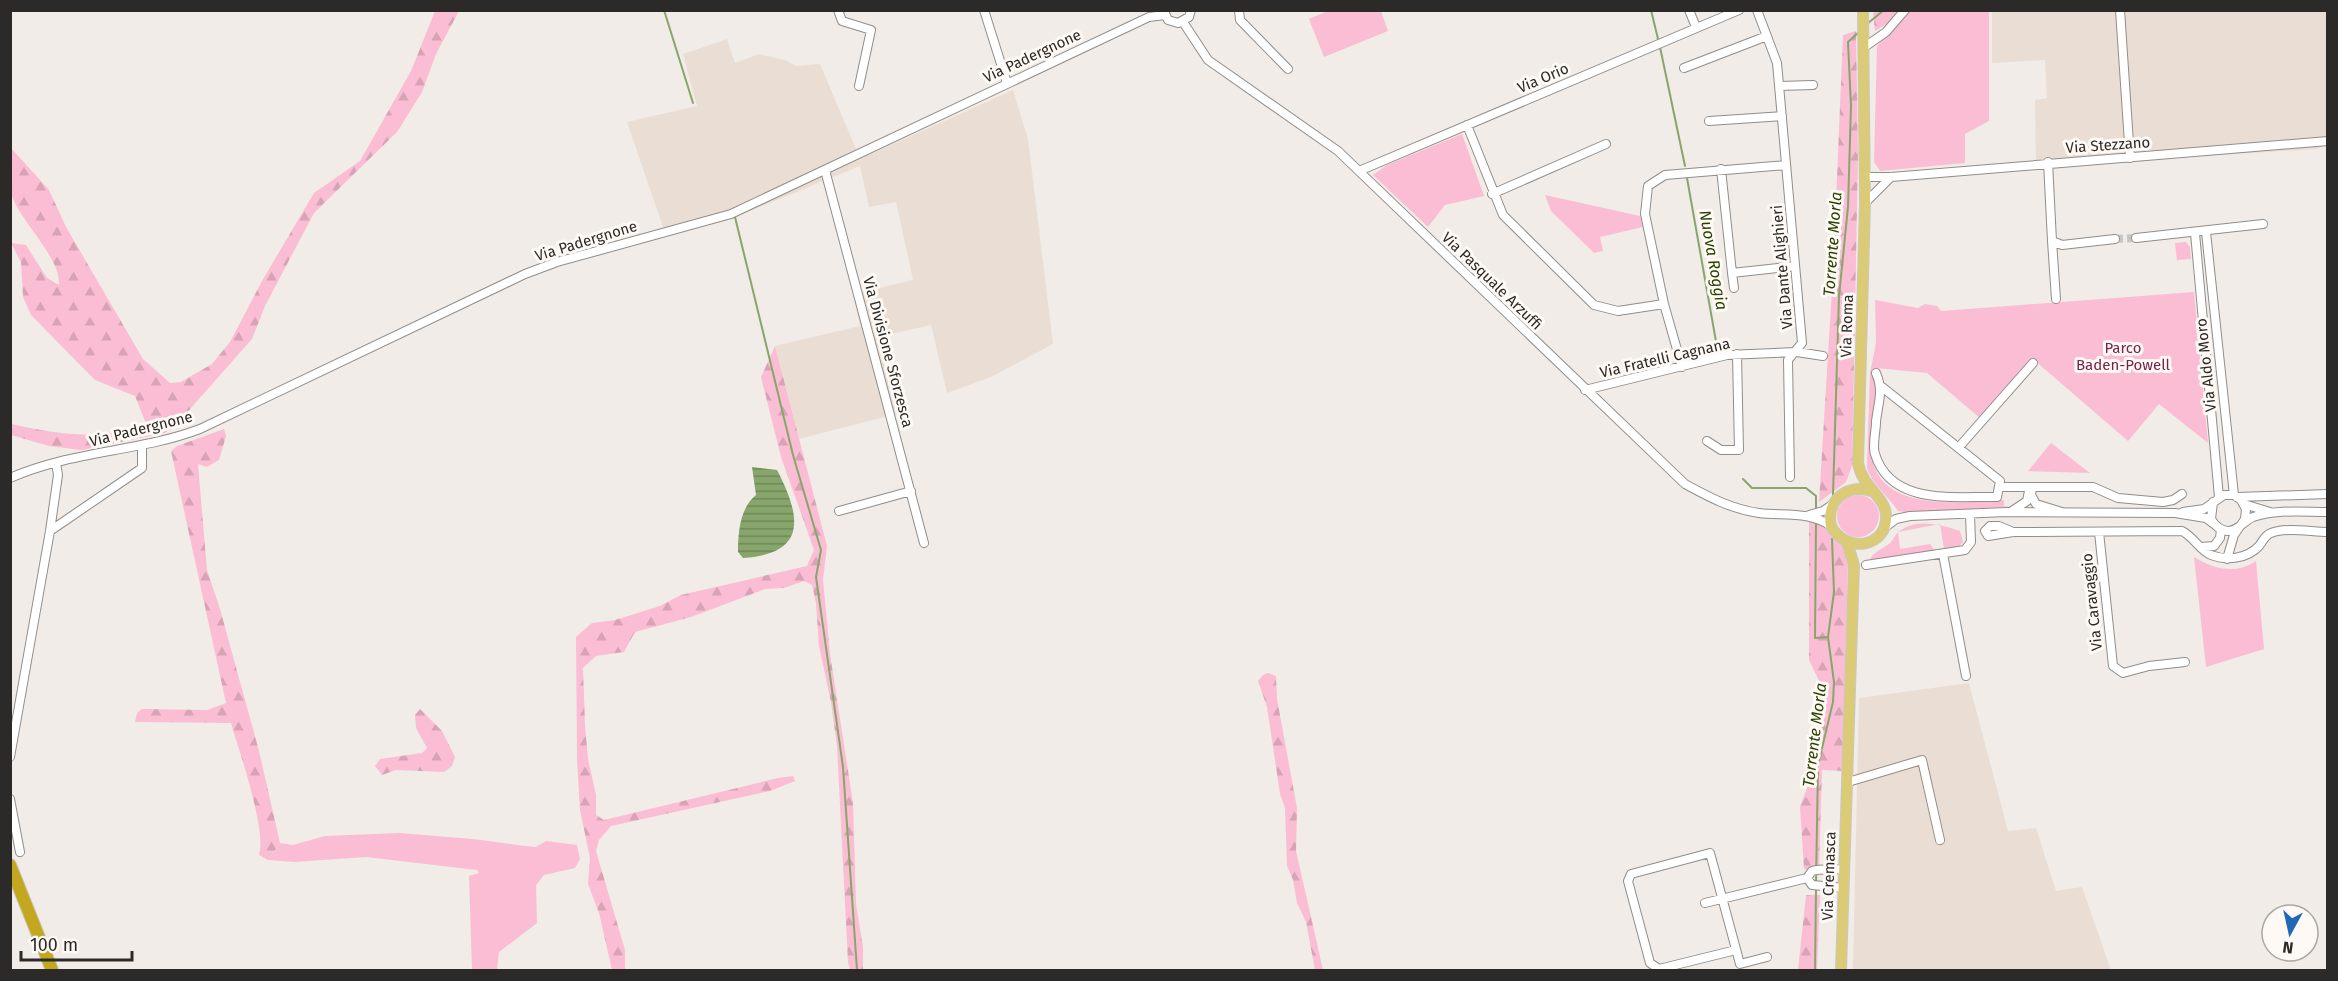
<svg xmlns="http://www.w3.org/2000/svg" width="2338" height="981" viewBox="0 0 2338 981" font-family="'Fira Sans',sans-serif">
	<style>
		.built { fill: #eaded4 }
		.green { fill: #fbbdd3 }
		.forest { fill: url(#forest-firs) }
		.water { fill: url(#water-rules) }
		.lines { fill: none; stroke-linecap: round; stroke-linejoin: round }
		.stream { stroke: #87a66b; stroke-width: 2 }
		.minor-tunnel { stroke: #c9c5c1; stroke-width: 8; stroke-dasharray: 8 4; stroke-linecap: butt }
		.minor-casing { stroke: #918d89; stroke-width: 10 }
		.major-casing { stroke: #c8c8c7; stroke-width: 12 }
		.highway-casing { stroke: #c8c8c7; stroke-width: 14 }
		.minor { stroke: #fff; stroke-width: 8 }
		.major { stroke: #dbcb77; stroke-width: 10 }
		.highway { stroke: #c3a81d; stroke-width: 12 }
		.labels { text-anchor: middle; stroke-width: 6; stroke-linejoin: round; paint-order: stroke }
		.street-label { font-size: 15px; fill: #2b2a28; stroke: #fef9f4 }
		.park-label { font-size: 15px; fill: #742449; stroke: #fef9f4 }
		.water-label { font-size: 16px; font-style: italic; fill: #274200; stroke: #fef9f4 }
	</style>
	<defs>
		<pattern id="forest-firs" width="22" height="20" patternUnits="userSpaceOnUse" patternTransform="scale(1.5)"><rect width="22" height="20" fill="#fbbdd3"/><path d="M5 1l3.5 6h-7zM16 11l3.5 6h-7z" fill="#d7a3b5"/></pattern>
		<pattern id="water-rules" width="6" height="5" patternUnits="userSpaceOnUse" patternTransform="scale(1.5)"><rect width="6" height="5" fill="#87a66b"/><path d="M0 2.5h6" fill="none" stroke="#6f8758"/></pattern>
	</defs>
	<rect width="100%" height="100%" fill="#f1ece7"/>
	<path class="built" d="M1992 11H2327V143L2318 149 2036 166 2035 100 2047 98 2045 60 1992 63Z
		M727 39 735 63 759 54 785 60 796 66 820 64 856 149 869 155 1013 90 1028 139 1053 344 991 377 947 393 931 325 877 337 896 414 799 439 775 346 860 326 853 294 913 280 896 202 869 207 860 166 738 216 666 236 627 122 697 106 683 54Z
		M1969 683 2008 831 2036 828 2056 891 2082 887 2111 970H1853L1859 698Z"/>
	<path class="green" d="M1330 10 1381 11 1388 31 1324 57 1309 19Z
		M1909 11H1989V121L1965 134V163L1880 171 1874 162 1877 46Z
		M1462 134 1484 196 1445 205 1428 227 1373 175 1387 165Z
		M1545 195 1640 216 1643 227 1600 237 1603 251 1594 253 1551 211Z
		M2186 242 2190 247 2191 259 2177 260 2175 243Z
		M2194 292 2208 443 2159 404 2128 441 2033 359 1980 418 1927 373 1876 368C1874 380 1876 388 1875 400 1873 418 1870 437 1872 455 1878 514 1964 502 2004 500V506H2016L1910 513 1898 511C1889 497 1871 483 1867 468L1870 373 1876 343 1875 300 1918 308 1925 304 1937 306 1941 311Z
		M2051 443 2090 473 2028 471Z
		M1837 516a21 21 0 1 1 42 0a21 21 0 1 1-42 0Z
		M1940 524 1898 532 1900 549 1930 544 1935 551 1869 562C1872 552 1881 550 1889 544 1894 540 1895 533 1901 530 1918 518 1943 525 1960 531L1963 542 1958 548 1944 549Z
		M2194 557C2214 569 2235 575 2256 561L2264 649 2206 667Z
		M399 833 473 839 525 846 536 847 546 841 577 845 580 859 575 868 544 875 536 885 537 923 499 952 497 970H472L469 876 479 873 477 870 366 857 294 862 268 860 280 843 293 845 325 836Z"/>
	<path class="forest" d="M435 11H459L436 54 422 92 397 132 314 213 265 306 252 339 175 426 165 433 81 450 49 446 11 435V424C61 435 95 440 147 426L135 396 95 380 31 315 23 297 21 262 11 243 26 245 47 278 59 285C61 256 16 218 10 190 8 177 10 162 11 148L49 190 66 227 143 359 170 383 181 382 212 364 230 342 262 281 314 193 360 161 411 71Z
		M1873 11 1874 10 1900 11 1888 23 1875 31Z
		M1856 31 1858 155 1852 466 1846 482 1819 502 1833 273 1843 35Z
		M775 346 827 546 823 580 830 654 853 803 856 904 863 947V970H850L848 962 837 746 831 702 819 646 816 603 812 585 804 581 784 588 765 589 691 617 635 632 624 652 596 656 583 668 585 725 588 759 596 795V815L604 820 778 778 793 776 795 781 770 791 611 826 599 840 596 851 625 950V970H612L599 913 588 884 590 858 580 810 577 759 576 637 592 623 615 620 660 606 681 595 807 566 814 550 781 457 761 377Z
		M224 429 226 436 219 460 207 467 198 464 207 570 220 609 259 751 280 843 268 860 259 855C267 830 239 751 231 723L135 722 137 713 142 709 207 710 226 703 171 451 177 446Z
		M1809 520H1822L1840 541 1848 556 1843 771 1822 770 1819 869H1804L1800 807 1811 777 1820 683 1809 660Z
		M1268 673 1276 676 1277 699 1297 808 1296 851 1323 970H1315L1306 922 1297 903 1293 880 1287 866 1285 808 1280 794 1267 707 1258 681 1263 675Z
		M420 709 442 731 455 757 452 766 444 772 396 770 382 775 375 766 380 759 422 753 427 748 416 728 415 715Z
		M1806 895H1820L1817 970H1798Z"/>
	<path class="water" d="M752 467 777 470C801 516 808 554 743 558L738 552C738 532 740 508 756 495Z"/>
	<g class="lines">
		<path class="stream" d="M664 10 693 103
			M1651 10 1658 39
			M1867 24 1884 10
			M1660 47 1685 166
			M1687 178 1717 347
			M735 217 793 455 821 550 816 577 843 767 857 970
			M1743 479 1752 488H1806L1816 496V510
			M1833 495 1839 296 1848 207 1851 106 1848 42 1859 32
			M1816 522 1815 638 1828 637
			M1816 884 1818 765 1833 702 1834 682 1828 637 1834 592 1832 539
			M1815 970 1816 889"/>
		<path class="minor-tunnel" d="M2115 239 2136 238"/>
		<defs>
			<path id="minor" d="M838 10 842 21 871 30 859 86
				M984 10 1007 83
				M1239 10 1240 20 1288 69
				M1689 10 1696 27
				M1757 10 1777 63 1802 343 1788 360 1790 477
				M2120 10 2130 158
				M1164 11 1168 20 1178 23 1189 17 1191 10
				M1183 22 1208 60 1338 151 1685 484C1709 497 1731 509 1759 513 1783 516 1810 511 1831 526
				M1866 46 1886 32 1905 10
				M1684 68 1767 36
				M1779 86 1813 85
				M1709 121 1782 116
				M1467 125 1503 215 1594 305 1618 311 1664 304
				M2048 162 2052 241 2062 245 2115 239
				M827 169 826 174 924 543
				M1721 169 1732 273 1795 266
				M1359 171 1739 10
				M1865 177H1891L2328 141
				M1492 194 1606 144
				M1865 203 1891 177
				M2206 232 2234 495
				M2195 233 2219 497
				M2136 238 2263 224
				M2052 241 2056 299
				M1732 273 1734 288
				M1682 367 1664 304 1645 214 1648 186 1665 175 1786 165
				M1876 373C1884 392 1878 402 1876 422 1876 432 1872 446 1875 454 1891 506 1954 496 1997 497L2000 481 1882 387
				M1585 390 1727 355 1797 352 1823 356
				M1707 441 1721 450H1739L1737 354
				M1959 447 2033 363
				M10 478C70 451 139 452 200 429L525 274 557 262 731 214 1149 17 1165 15
				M2000 487H2093L2118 498 2163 502 2173 500 2182 494
				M2032 487 2031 495 2036 504 2062 512
				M2237 497 2328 494
				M2213 502 2211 519C2215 526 2220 531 2229 531 2239 530 2244 521 2253 517 2276 509 2304 512 2328 512
				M2244 504 2270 512
				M839 511 911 491
				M2012 511 2027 501 2029 491
				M2183 512 2204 509 2224 495H2234L2241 500 2246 509 2245 519 2234 535 2227 559
				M1809 515 1823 511 1832 505
				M1884 528 1896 519 1910 516 2007 512 2175 513 2206 518 2214 524
				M50 531 142 468V445
				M2013 532 1999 526H1990L1985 531 1988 536 2013 532 2182 531C2194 537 2199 550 2211 555 2226 561 2247 559 2259 546 2263 541 2265 535 2271 533 2287 527 2311 532 2328 532
				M2099 532 2113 666 2123 673 2149 666 2185 662
				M2201 547 2214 546 2220 538 2221 529
				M1943 554 1966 676
				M1866 565 1965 550 1971 542 1970 514
				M10 757 50 531 58 475 56 463
				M1848 782 1922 760 1940 840
				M10 799 20 852
				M1844 888 1812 885 1807 878 1812 871C1822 868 1833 870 1845 869
				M1705 903 1807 878
				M1736 950 1659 969 1650 963 1628 881 1631 874 1710 853 1740 964 1767 957"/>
			<path id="major" d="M1863 10 1865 203 1858 463C1862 487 1885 496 1886 515 1888 548 1846 554 1831 526 1826 501 1846 483 1871 491
				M1841 970 1854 565 1847 542"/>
			<path id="highway" d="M10 865 52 970"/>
		</defs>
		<use href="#minor" class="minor-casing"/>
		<use href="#major" class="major-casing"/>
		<use href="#highway" class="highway-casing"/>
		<use href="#minor" class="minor"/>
		<use href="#major" class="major"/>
		<use href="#highway" class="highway"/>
	</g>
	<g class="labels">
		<g class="street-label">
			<text transform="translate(1032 56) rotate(-25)" y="5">Via Padergnone</text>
			<text transform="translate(1543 78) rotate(-23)" y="5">Via Orio</text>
			<text transform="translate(2108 145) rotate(-4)" y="5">Via Stezzano</text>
			<text transform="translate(586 241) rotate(-17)" y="5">Via Padergnone</text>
			<text transform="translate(1782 267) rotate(-95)" y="5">Via Dante Alighieri</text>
			<text transform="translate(1492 281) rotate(44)" y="5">Via Pasquale Arzuffi</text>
			<text transform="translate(1847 326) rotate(-88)" y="5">Via Roma</text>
			<text transform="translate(888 352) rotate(75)" y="5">Via Divisione Sforzesca</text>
			<text transform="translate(1665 358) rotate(-13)" y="5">Via Fratelli Cagnana</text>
			<text transform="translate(2206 365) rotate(-96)" y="5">Via Aldo Moro</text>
			<text transform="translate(141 429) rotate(-14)" y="5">Via Padergnone</text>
			<text transform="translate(2092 602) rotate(-96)" y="5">Via Caravaggio</text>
			<text transform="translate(1829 876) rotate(-88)" y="5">Via Cremasca</text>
		</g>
		<g class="park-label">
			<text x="2123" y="353">Parco<tspan x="2123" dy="17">Baden-Powell</tspan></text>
		</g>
		<g class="water-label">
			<text transform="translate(1832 244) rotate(-86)" y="6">Torrente Morla</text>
			<text transform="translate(1714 260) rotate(80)" y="6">Nuova Roggia</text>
			<text transform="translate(1814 735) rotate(-83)" y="6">Torrente Morla</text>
		</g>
	</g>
	<rect width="2338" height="981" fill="none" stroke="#2b2a28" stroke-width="24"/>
	<g transform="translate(2290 933) rotate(188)"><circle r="28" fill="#fef9f4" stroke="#aaa6a2" stroke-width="1.5"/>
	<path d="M0-4.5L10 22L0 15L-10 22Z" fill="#2067b7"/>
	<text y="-9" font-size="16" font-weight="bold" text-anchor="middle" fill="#2b2a28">N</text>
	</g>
	<path d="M21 951v9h111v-9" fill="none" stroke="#2b2a28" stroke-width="3"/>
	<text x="30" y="951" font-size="18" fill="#2b2a28" stroke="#fef9f4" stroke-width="4.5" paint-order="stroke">100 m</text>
</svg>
